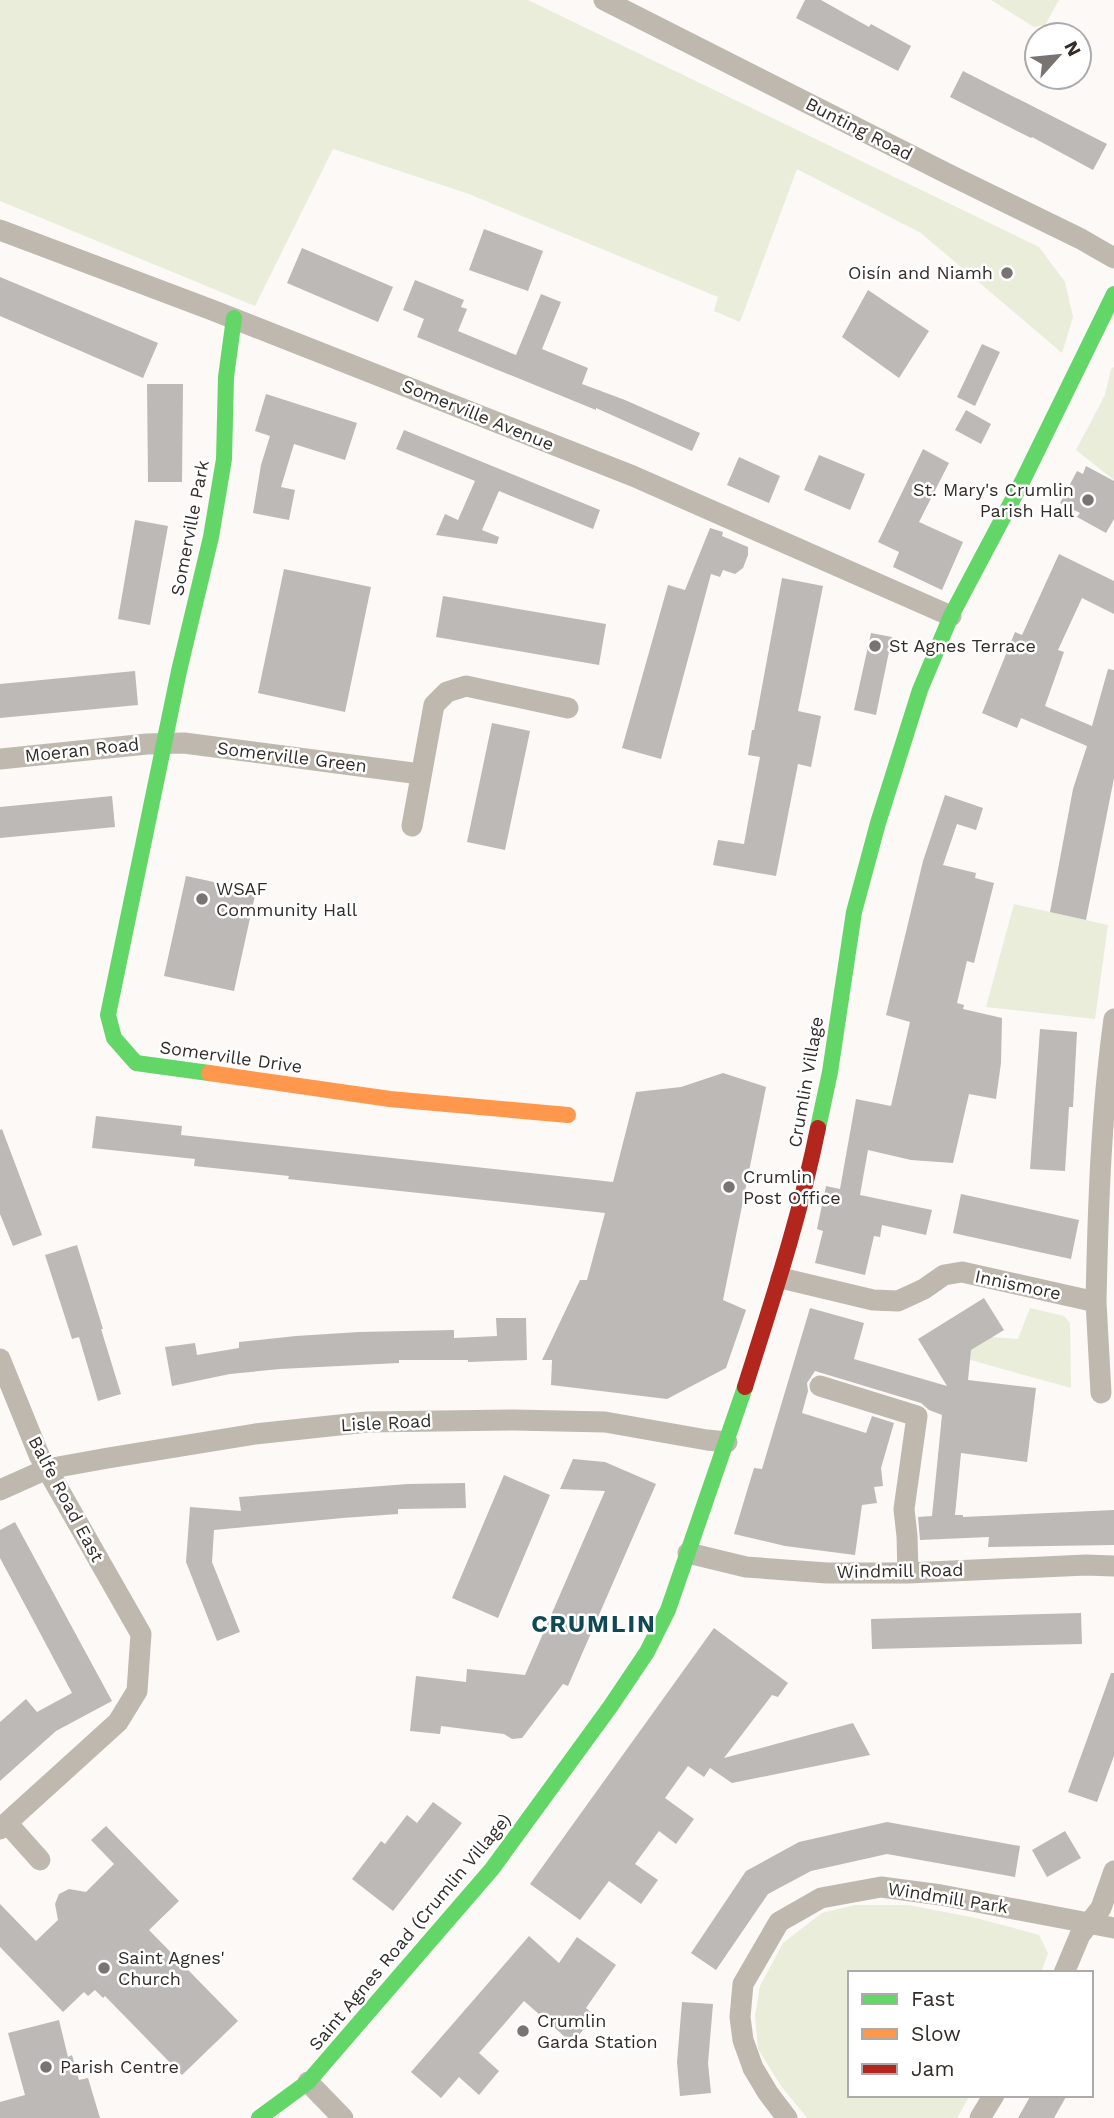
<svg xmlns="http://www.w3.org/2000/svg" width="1114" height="2118" viewBox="0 0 1114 2118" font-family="'Work Sans',sans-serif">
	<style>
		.green { fill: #e9edda }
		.building { fill: #bcb9b7 }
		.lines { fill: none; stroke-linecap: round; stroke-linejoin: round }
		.street { stroke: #beb8af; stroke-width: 21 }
		.fast { stroke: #63d668; stroke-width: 16 }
		.slow { stroke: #ff974d; stroke-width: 16 }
		.jam { stroke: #b3261e; stroke-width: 16 }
		.poi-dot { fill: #797471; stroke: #fff; stroke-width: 2.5 }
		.labels { text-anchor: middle; stroke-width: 5; stroke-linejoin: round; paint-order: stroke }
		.street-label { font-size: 18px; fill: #322d29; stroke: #fff }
		.poi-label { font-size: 18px; fill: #322d29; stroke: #fff; text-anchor: start }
		.district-label { font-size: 24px; font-weight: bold; letter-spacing: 2px; fill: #104956; stroke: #fff }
	</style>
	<rect width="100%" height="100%" fill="#fcf9f7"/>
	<path class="green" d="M0 0H528L1039 247 1065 282 1073 317 1062 353 921 233 797 169 740 322 714 311 718 297 469 194 333 149 255 306 0 201Z
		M991 0H1059L1045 25 1034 27Z
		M1114 367V480L1076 450 1105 395 1111 369Z
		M1014 904 1108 925 1095 1019 986 1007Z
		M1030 1308 1064 1316 1070 1323 1071 1388 960 1357 992 1337 1018 1339Z
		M855 1905H908L976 1918 1039 1935 1048 1953 1041 1973H850V2095H970L957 2118H807L781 2086 758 2049 755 2016 760 1986 783 1943 822 1913Z"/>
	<path class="building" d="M805 0H821L869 27 871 24 911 46 898 71 796 18Z
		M963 71 1107 144 1093 170 1032 137 1031 138 950 97Z
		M484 229 543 251 528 291 469 270Z
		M302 248 393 287 378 322 287 283Z
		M0 277 158 343 143 378 0 316Z
		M415 280 464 300 461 307 467 309 458 331 516 355 541 294 561 302 542 349 588 368 582 384 625 400 700 433 692 451 596 408V410L417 337 424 319 403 310Z
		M868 290 929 331 899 378 842 337Z
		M982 344 1000 352 975 406 957 397Z
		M147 384H183L182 482H148Z
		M266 394 357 423 345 460 294 444 281 487 295 490 289 520 253 513 261 465 270 436 255 431Z
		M966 410 991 424 981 444 955 430Z
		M404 430 600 510 593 529 499 491 482 530 499 537 497 544 436 535 445 514 458 520 475 481 396 449Z
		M923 449 949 463 919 522 963 542 942 590 893 567 899 552 878 542Z
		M819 455 865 474 850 510 804 490Z
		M739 457 780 476 769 503 727 485Z
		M1086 466 1114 481V519L1106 533 1077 517 1080 513 1060 503 1077 471 1083 474Z
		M135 520 168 526 150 625 118 619Z
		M710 528 723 532 722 536 748 547V555L743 568 735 574 723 570 720 577 711 574 661 759 622 748 668 585 685 590Z
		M1059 554 1114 581V614L1082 598 1058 650 1064 652 1045 706 1092 726 1108 669 1114 670V778L1086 920 1050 912 1073 789 1087 746 1021 718 1017 728 982 713 1015 632 1022 635Z
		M284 569 371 587 345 712 258 693Z
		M782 578 823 586 798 711 821 716 811 767 798 764 776 876 713 865 718 840 744 844 760 757 748 755 752 730H754Z
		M443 596 606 624 599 665 436 637Z
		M871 633 892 637 876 715 854 710Z
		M135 671 138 705 0 718V684Z
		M492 723 530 731 505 850 467 842Z
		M945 795 983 808 976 830 957 824 943 865 976 873 975 878 994 883 974 963 967 961 957 1003 964 1005 963 1009 1002 1018 1001 1063 996 1099 969 1094 953 1163 911 1160 868 1150 860 1195 932 1210 926 1235 882 1225 880 1237 874 1236 865 1275 815 1263 823 1231 817 1229 826 1186 840 1189 856 1099 891 1106 910 1022 886 1015 923 861Z
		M112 796 115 827 0 838V807Z
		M186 876 256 891 234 991 164 976Z
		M1040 1029 1077 1032 1073 1107H1069L1065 1171 1030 1169Z
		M723 1073 766 1087 723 1300 746 1310 726 1368 667 1399 551 1385 552 1360H542L580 1280H587L605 1213 288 1179 289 1176 194 1166 195 1159 92 1148 96 1116 182 1126 181 1135 613 1182 636 1092 681 1087Z
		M2 1129 42 1235 13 1246 0 1214V1130Z
		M961 1194 1079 1220 1071 1259 953 1233Z
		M77 1245 103 1329H101L121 1394 98 1401 79 1337 72 1339 45 1255Z
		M984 1298 1004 1330 971 1350 968 1380 1036 1388 1027 1462 961 1453 955 1515H963V1517L1114 1510V1545L988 1547 989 1537 920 1540 918 1517 932 1516 942 1415 929 1410 921 1403 815 1371 807 1383 808 1391 802 1413 866 1433 872 1416 894 1423 881 1468 883 1486 874 1487 877 1503 862 1505 855 1555 785 1546 734 1534 754 1468 762 1469 810 1308 864 1323 854 1359 947 1386 918 1339Z
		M496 1318H526L527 1360 468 1362V1360H399V1363L280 1369 230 1374 172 1386 165 1347 195 1343 197 1355 239 1348V1342L296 1336 359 1332 454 1330V1338L497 1336Z
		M573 1459 605 1462 656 1484 568 1686 563 1684 522 1738 512 1739 504 1734 441 1726 440 1734 410 1731 416 1676 466 1682 467 1669 525 1675 605 1491 560 1489Z
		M504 1475 550 1495 498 1618 452 1598Z
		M465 1483 466 1508 398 1509V1514L343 1518 214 1530 212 1562 240 1632 217 1641 186 1562 190 1507 241 1511 239 1497 408 1484Z
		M15 1522 112 1701 56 1731 0 1781V1722L26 1699 37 1712 72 1693 0 1558V1530Z
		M1081 1613 1082 1644 872 1649 871 1619Z
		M714 1628 788 1683 778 1697 772 1695 724 1758 853 1723 870 1755 732 1783 710 1768 704 1777 688 1766 665 1798 694 1819 676 1844 659 1831 635 1864 658 1880 641 1904 609 1881 580 1920 530 1884Z
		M1111 1673H1114V1756L1097 1802 1068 1792Z
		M433 1802 462 1823 393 1911 352 1879 381 1841 385 1844 407 1815 417 1823Z
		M887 1822 1020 1846 1015 1877 887 1854 811 1871 768 1894 716 1970 691 1953 746 1871 799 1842Z
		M106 1826 179 1901 149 1930 238 2021 182 2075 105 1996 103 1998 95 1990 88 1996 84 1992 63 2012 0 1947V1904L36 1941 58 1920 55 1904 59 1894 69 1889 86 1892 114 1864 91 1840Z
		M1065 1831 1081 1858 1047 1877 1032 1850Z
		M529 1936 559 1963 577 1937 616 1965 586 2008 595 2016 572 2043 524 2001 479 2053 499 2071 479 2095 459 2077 441 2098 411 2072Z
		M682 2002 713 2004 708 2063 711 2093 680 2096 677 2062Z
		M59 2020 68 2057 72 2055 79 2080 88 2078 100 2118H0V2102L25 2095 8 2033Z
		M1031 2095H1067L1054 2118H1018Z"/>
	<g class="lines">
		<path class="street" d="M604 0 952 176 1081 239 1114 258
			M0 230 212 310 633 476 951 616
			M0 759 147 744 184 743 420 774
			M412 826 434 705 447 692 466 686 568 708
			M781 1278 873 1300 898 1301 924 1289 944 1275 962 1272 1096 1302C1098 1207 1101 1113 1114 1019
			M1096 1302 1101 1393
			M0 1359 39 1455 141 1634 137 1691 118 1722 0 1829
			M820 1386 917 1416 904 1509 907 1536 908 1573
			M0 1490 47 1469 108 1458 255 1434 367 1422 514 1420 605 1422 707 1440 727 1442
			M688 1553 746 1567 827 1573H908L1086 1565 1114 1566
			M7 1823 40 1860
			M1064 1973 1080 1935 1101 1908 1114 1871
			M308 2082 343 2118
			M787 2118 768 2093 753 2068 743 2040 740 2017 743 1984 779 1922 821 1898 881 1887 941 1895 1114 1928
			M980 2118 994 2095"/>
		<path class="fast" d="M209 1073 136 1063 114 1038 108 1015 179 671 211 537 224 459 226 377 234 318
			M818 1128 830 1072 854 912 878 823 920 690 951 616 1023 480 1114 294
			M259 2118 308 2082 492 1869 610 1707 647 1652 668 1610 745 1387"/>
		<path class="slow" d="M209 1073 390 1099 568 1115"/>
		<path class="jam" d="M745 1387C772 1301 800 1217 818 1128"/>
	</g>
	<g class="poi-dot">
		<circle cx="1007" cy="273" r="7"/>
		<circle cx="1088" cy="500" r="7"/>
		<circle cx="875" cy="646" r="7"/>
		<circle cx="202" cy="899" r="7"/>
		<circle cx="729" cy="1187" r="7"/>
		<circle cx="104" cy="1968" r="7"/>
		<circle cx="523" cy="2031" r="7"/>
		<circle cx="46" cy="2067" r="7"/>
	</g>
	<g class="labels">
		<g class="street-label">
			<text transform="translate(859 129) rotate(27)" y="6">Bunting Road</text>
			<text transform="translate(478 415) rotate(22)" y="6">Somerville Avenue</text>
			<text transform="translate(190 528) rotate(-79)" y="6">Somerville Park</text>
			<text transform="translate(82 750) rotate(-6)" y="6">Moeran Road</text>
			<text transform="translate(292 757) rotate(7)" y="6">Somerville Green</text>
			<text transform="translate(231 1057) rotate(8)" y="6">Somerville Drive</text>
			<text transform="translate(806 1082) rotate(-80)" y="6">Crumlin Village</text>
			<text transform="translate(1018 1285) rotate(12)" y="6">Innismore</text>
			<text transform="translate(386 1423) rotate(-3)" y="6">Lisle Road</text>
			<text transform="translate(66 1499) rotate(62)" y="6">Balfe Road East</text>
			<text transform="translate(900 1571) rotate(-1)" y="6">Windmill Road</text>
			<text transform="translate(948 1898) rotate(9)" y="6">Windmill Park</text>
			<text transform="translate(410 1932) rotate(-50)" y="6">Saint Agnes Road (Crumlin Village)</text>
		</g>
		<g class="poi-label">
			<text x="993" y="279" text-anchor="end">Oisín and Niamh</text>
			<text x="1074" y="496" text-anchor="end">St. Mary's Crumlin<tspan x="1074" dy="21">Parish Hall</tspan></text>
			<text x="889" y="652">St Agnes Terrace</text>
			<text x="216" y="895">WSAF<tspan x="216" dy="21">Community Hall</tspan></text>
			<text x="743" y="1183">Crumlin<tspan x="743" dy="21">Post Office</tspan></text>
			<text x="118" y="1964">Saint Agnes'<tspan x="118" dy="21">Church</tspan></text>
			<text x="537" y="2027">Crumlin<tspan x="537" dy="21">Garda Station</tspan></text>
			<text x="60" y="2073">Parish Centre</text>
		</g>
		<g class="district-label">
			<text x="594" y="1632">CRUMLIN</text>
		</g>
	</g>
	<rect x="848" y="1971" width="245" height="126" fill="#ffffff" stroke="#adaba9" stroke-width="2"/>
	<rect x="862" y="1994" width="35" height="10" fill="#63d668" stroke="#adaba9" stroke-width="2"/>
	<text x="911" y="2006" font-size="21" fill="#322d29">Fast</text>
	<rect x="862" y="2029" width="35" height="10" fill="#ff974d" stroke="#adaba9" stroke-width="2"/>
	<text x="911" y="2041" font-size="21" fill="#322d29">Slow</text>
	<rect x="862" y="2064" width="35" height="10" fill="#b3261e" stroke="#adaba9" stroke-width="2"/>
	<text x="911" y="2076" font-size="21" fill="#322d29">Jam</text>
	<g transform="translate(1058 56) rotate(63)"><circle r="33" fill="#ffffff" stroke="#adaba9" stroke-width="2"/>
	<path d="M0-5L12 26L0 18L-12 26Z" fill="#797471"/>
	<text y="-10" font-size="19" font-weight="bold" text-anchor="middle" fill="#322d29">N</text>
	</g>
</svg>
